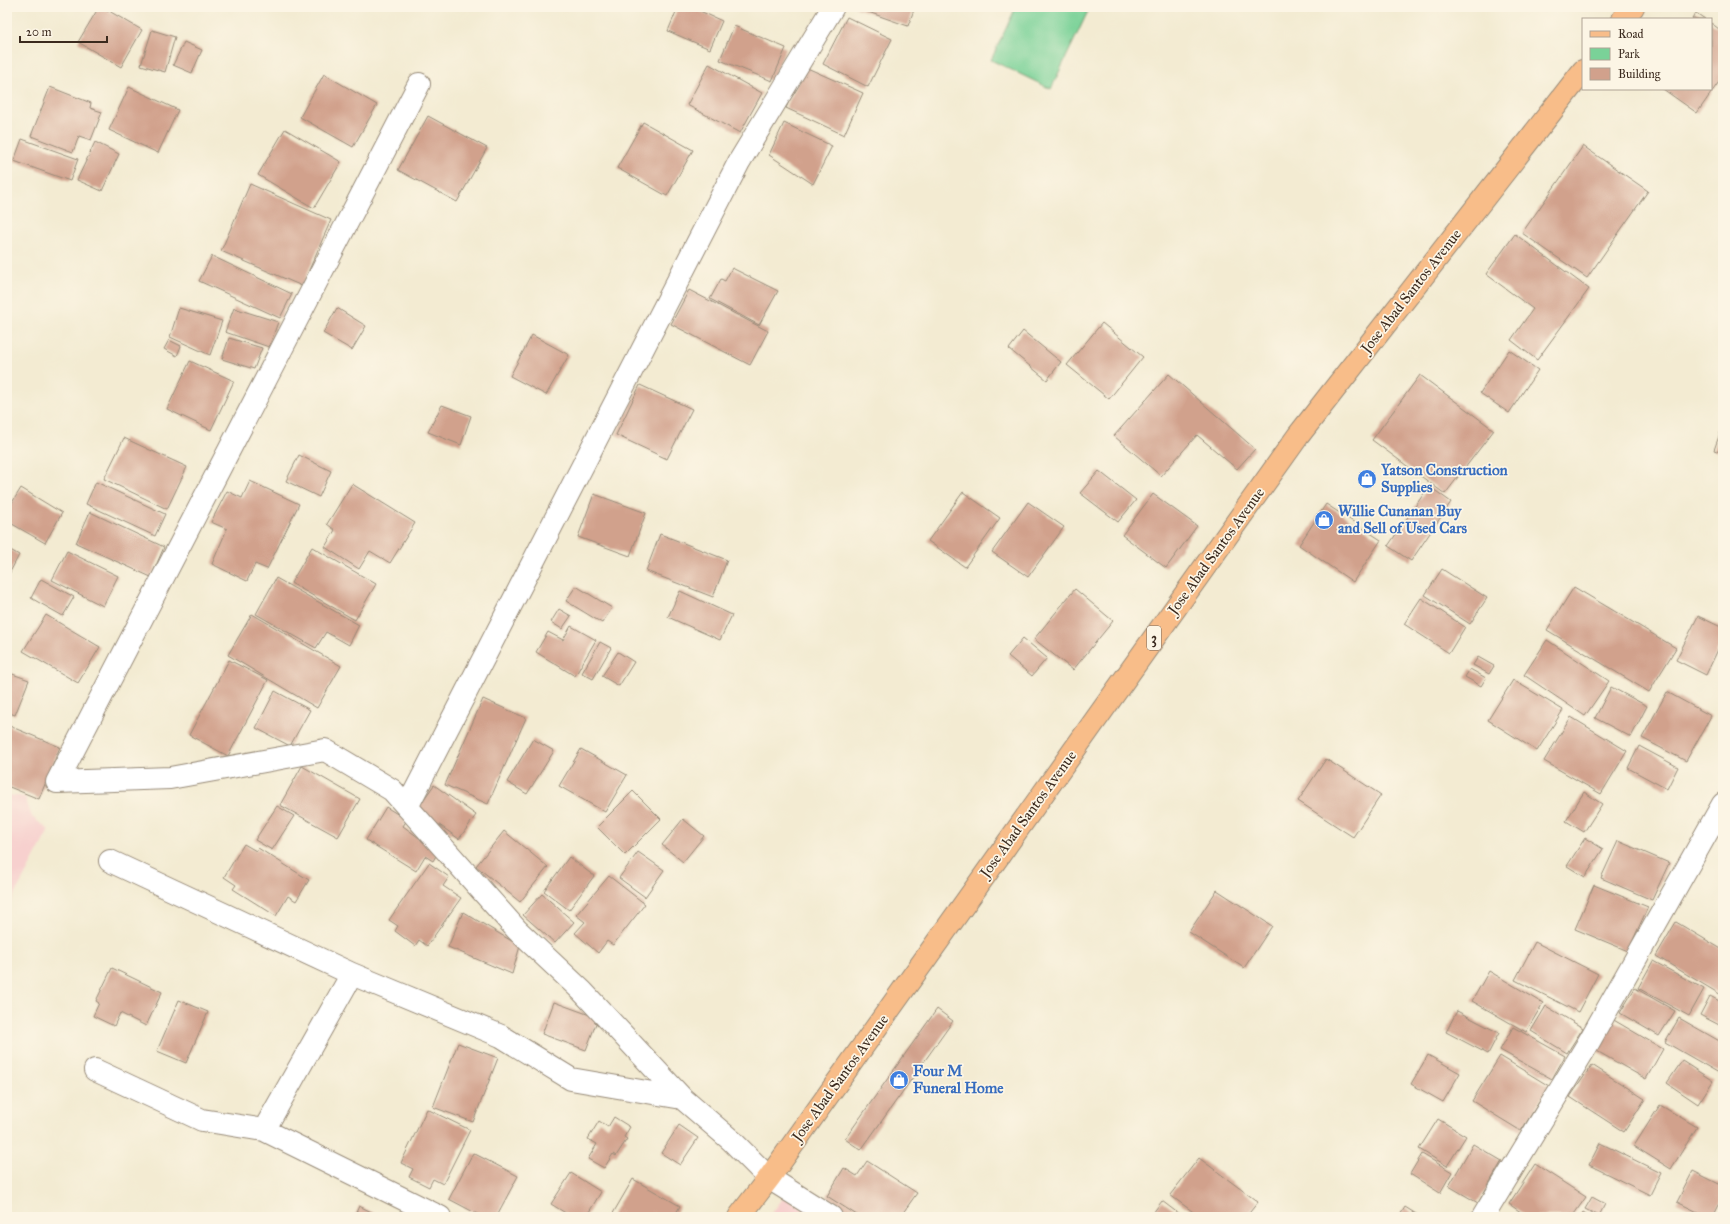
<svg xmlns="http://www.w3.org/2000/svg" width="1730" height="1224" viewBox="0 0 1730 1224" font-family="'IM FELL Great Primer',serif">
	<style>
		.built { fill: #f7d0ce }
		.green { fill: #7ad298; stroke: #5a7e5b }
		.building { fill: #d1a18c }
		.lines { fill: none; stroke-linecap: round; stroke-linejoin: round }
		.minor-casing { stroke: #978a78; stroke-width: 24 }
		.primary-casing { stroke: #978a78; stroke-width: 24 }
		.minor { stroke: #fff; stroke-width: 22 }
		.primary { stroke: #f8bd89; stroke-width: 22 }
		.labels { text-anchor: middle; stroke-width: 3.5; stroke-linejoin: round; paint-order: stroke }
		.shield { fill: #fcf5e5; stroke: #75675a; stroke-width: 1 }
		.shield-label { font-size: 14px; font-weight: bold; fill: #3b2a1e }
		.street-label { font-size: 15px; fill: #3b2a1e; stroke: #fcf5e5 }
		.shop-label { font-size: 15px; font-weight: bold; fill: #366cbe; stroke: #fcf5e5; text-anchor: start }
	</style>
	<rect width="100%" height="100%" fill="#fcf5e5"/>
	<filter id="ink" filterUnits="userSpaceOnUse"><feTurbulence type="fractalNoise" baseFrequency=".025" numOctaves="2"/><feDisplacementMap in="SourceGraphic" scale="8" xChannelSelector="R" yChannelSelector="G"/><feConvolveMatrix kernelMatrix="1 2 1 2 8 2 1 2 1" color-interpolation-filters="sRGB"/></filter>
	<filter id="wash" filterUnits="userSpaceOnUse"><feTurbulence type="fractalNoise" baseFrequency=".012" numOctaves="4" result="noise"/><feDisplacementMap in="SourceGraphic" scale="16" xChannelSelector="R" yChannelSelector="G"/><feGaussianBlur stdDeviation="0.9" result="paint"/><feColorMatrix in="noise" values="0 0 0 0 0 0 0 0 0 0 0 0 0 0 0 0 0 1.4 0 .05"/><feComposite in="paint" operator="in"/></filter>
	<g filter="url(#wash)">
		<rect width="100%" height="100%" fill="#f3ebd2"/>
		<path class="built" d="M7 795 25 797 32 817 49 830 7 909Z
			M784 1197 818 1217H769Z"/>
		<path class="green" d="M1016 7H1090L1051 89 991 60Z"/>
		<g id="blocks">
			<path class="building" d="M99 7H102L142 30 121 67 78 42Z
				M678 7H691L722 21 710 49 668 31Z
				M854 7H915L908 26Z
				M1696 13 1705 19H1692Z
				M847 17 892 39 868 87 823 64Z
				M1711 23 1723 32V76L1697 113 1663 89H1711Z
				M734 26 786 48 772 81 720 60Z
				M152 30 175 37 165 72 141 65Z
				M184 42 202 50 192 73 173 65Z
				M709 64 762 93 740 133 687 105Z
				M805 67 863 93 844 135 786 108Z
				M324 74 377 105 353 147 300 117Z
				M50 87 91 103 90 108 102 112 91 140 79 136 73 152 31 136Z
				M129 87 178 110 158 153 109 130Z
				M428 116 487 148 457 202 398 170Z
				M643 122 693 150 667 196 617 168Z
				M784 123 832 146 813 184 769 155Z
				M285 129 341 162 314 208 258 175Z
				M22 139 78 159 70 181 14 161Z
				M95 142 119 154 102 191 77 180Z
				M1583 146 1648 191 1587 278 1522 233Z
				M250 184 331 220 302 286 221 251Z
				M1515 234 1589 289 1537 360 1511 340 1533 309 1486 274Z
				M212 256 292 294 280 318 199 281Z
				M732 268 778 291 759 325 710 299 721 279 725 281Z
				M689 290 768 331 750 365 671 324Z
				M179 308 222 321 210 355 170 337Z
				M234 308 278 322 269 347 225 332Z
				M337 308 366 326 352 350 323 333Z
				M1102 323 1143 357 1109 399 1067 365Z
				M1023 331 1061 362 1047 380 1009 349Z
				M532 335 569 355 546 395 510 376Z
				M229 338 262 348 254 369 222 359Z
				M169 340 181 346 177 356 164 349Z
				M1509 350 1538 370 1509 413 1480 393Z
				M190 361 234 381 211 430 167 409Z
				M1169 374 1255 449 1237 469 1197 435 1161 476 1114 436Z
				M1420 375 1494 430 1445 494 1372 440Z
				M640 385 692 409 667 459 616 435Z
				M442 405 471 416 461 445 428 432Z
				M1723 425V453L1714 450Z
				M124 438 187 467 167 509 104 479Z
				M299 455 331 471 319 497 286 481Z
				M1099 471 1136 500 1118 522 1080 493Z
				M250 481 299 504 267 569 255 564 247 581 212 564 227 529 211 522 227 491 242 498Z
				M96 482 165 514 155 536 86 504Z
				M352 484 415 523 390 563 370 551 359 569 325 547 335 530 327 524Z
				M1429 486 1451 502 1411 561 1388 546Z
				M21 488 62 513 45 543 7 521V511Z
				M963 492 1000 518 965 567 928 541Z
				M594 494 646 513 630 556 578 537Z
				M1153 494 1197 526 1166 568 1122 535Z
				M1028 502 1064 527 1028 577 992 552Z
				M1326 504 1381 540 1353 582 1299 545Z
				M90 512 164 547 151 577 76 543Z
				M660 534 727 560 713 597 646 571Z
				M312 547 376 584 355 620 291 583Z
				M7 548 19 555 7 578Z
				M67 551 118 576 103 606 52 580Z
				M1442 569 1487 598 1470 624 1425 595Z
				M276 578 359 625 349 645 326 632 316 648 256 614Z
				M41 579 74 597 63 616 31 598Z
				M576 586 612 608 602 623 566 601Z
				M1574 587 1676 648 1649 692 1547 630Z
				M1075 589 1113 621 1073 670 1034 639Z
				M680 591 732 615 720 640 668 617Z
				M1421 598 1465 627 1449 653 1404 624Z
				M559 609 571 616 562 629 551 622Z
				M252 614 341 666 317 708 228 655Z
				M46 615 100 647 78 683 23 651Z
				M1698 616 1723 628V639L1706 675 1676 660Z
				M571 626 596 640 575 676 536 652 548 632 563 640Z
				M1023 638 1047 658 1032 676 1008 656Z
				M1547 640 1609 681 1585 716 1524 675Z
				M600 642 611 648 593 679 582 673Z
				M618 652 634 662 619 686 602 676Z
				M1478 657 1494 666 1489 674 1473 665Z
				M229 660 268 680 228 756 189 735Z
				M1470 669 1486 678 1481 686 1465 677Z
				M7 672 29 680 15 715 7 712Z
				M1513 680 1563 710 1537 751 1488 720Z
				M1611 687 1647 706 1631 737 1595 718Z
				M275 691 310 710 290 746 256 728Z
				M1667 692 1711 716 1686 761 1642 738Z
				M483 699 526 718 488 804 445 785Z
				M1571 717 1627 751 1601 794 1544 761Z
				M7 725 60 747 39 799 7 786Z
				M533 739 554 751 527 794 507 782Z
				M1639 746 1678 767 1667 789 1628 768Z
				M581 749 627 775 605 812 559 786Z
				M1326 759 1381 795 1353 837 1298 801Z
				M302 766 360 799 338 837 280 805Z
				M434 785 476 815 459 839 417 809Z
				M633 791 661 819 625 855 597 827Z
				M1584 792 1602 804 1584 832 1566 821Z
				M277 806 294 816 272 850 255 840Z
				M386 807 407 820 403 826 438 852 433 861 425 856 416 871 366 840Z
				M683 819 704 836 683 862 662 845Z
				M504 831 548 867 520 902 476 866Z
				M1585 838 1603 849 1585 877 1567 866Z
				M1618 841 1669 863 1652 900 1601 878Z
				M244 844 256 851 258 848 309 880 296 901 288 896 276 916 233 889 236 885 224 877Z
				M638 852 664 870 645 897 619 878Z
				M569 857 594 876 569 910 544 891Z
				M429 863 449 877 443 886 461 898 427 946 419 940 415 946 395 931 398 926 389 920Z
				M609 876 645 904 613 945 607 941 598 953 575 933 585 922 576 915Z
				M1594 885 1648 907 1628 951 1575 929Z
				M1217 890 1272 926 1244 968 1189 932Z
				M542 894 574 922 555 943 523 915Z
				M463 912 520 946 512 974 448 947Z
				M1676 922 1723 950V996L1656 956Z
				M1535 942 1598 974 1578 1012 1515 980Z
				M1653 961 1704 989 1689 1016 1638 988Z
				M112 968 162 992 146 1026 120 1013 114 1026 93 1016 99 1003 96 1001Z
				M1489 971 1543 1003 1526 1032 1472 1001Z
				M1635 988 1675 1011 1659 1036 1620 1013Z
				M1710 996 1723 1003V1027L1700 1015Z
				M179 1000 208 1012 186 1063 157 1051Z
				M554 1002 598 1018 586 1050 542 1034Z
				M1546 1006 1583 1028 1567 1053 1531 1031Z
				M937 1009 953 1021 861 1150 845 1139Z
				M1457 1011 1499 1033 1488 1054 1446 1032Z
				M1679 1018 1723 1043V1067L1719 1073 1665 1042Z
				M1612 1019 1663 1049 1646 1079 1595 1050Z
				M1513 1027 1565 1056 1552 1079 1500 1050Z
				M458 1043 498 1058 473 1122 433 1107Z
				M1428 1055 1460 1073 1443 1102 1411 1084Z
				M1500 1056 1549 1086 1521 1131 1472 1101Z
				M1682 1061 1713 1081 1698 1104 1667 1083Z
				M1592 1065 1645 1099 1624 1132 1570 1097Z
				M1660 1105 1697 1127 1671 1169 1634 1146Z
				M427 1109 470 1130 443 1184 433 1179 429 1187 409 1177 413 1169 401 1163Z
				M614 1117 630 1127 624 1137 627 1139 616 1156 613 1154 604 1168 588 1159 597 1144 588 1139 599 1121 608 1127Z
				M1438 1119 1466 1136 1447 1166 1419 1149Z
				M679 1125 698 1138 680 1165 661 1153Z
				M1600 1143 1661 1173 1650 1195 1589 1165Z
				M1473 1144 1502 1161 1478 1203 1449 1186Z
				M473 1153 518 1176 496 1217H483L449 1199Z
				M1422 1154 1452 1172 1440 1193 1410 1174Z
				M1199 1158 1258 1202 1246 1217H1200L1170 1195Z
				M867 1161 917 1193 900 1217H860L827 1196 844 1168 857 1176Z
				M1535 1164 1586 1197 1572 1217H1528L1509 1204Z
				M1693 1171 1723 1186V1197L1713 1217H1708L1677 1202Z
				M571 1173 601 1192 586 1217H572L551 1204Z
				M633 1179 680 1206 674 1217H615L612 1215Z
				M1592 1197 1605 1204 1599 1216 1585 1209Z
				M1162 1201 1183 1217H1150Z
				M359 1206 382 1217H354Z
				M1405 1207 1421 1217H1399Z
				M1583 1212 1591 1217H1580Z"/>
		</g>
	</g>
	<g filter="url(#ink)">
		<use href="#blocks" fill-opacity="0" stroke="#978a78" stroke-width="1"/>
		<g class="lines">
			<defs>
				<path id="minor" d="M419 84 57 782 170 778 325 750 392 790 517 930 582 991 682 1098 732 1141 769 1178 831 1217
					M407 807 739 162 833 7
					M110 861 352 974 501 1036 571 1079 682 1098
					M95 1070 202 1120 264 1130 440 1217
					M264 1130 352 974
					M1483 1217 1586 1047 1723 804"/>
				<path id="primary" d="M1623 19 1633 7
					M739 1217 769 1178 1298 436 1583 71"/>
			</defs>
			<use href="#minor" class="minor-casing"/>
			<use href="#primary" class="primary-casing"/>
			<use href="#minor" class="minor"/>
			<use href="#primary" class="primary"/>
		</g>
	</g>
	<defs>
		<symbol id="shop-disc" viewBox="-11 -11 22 22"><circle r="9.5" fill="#3f7fe0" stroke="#fcf5e5"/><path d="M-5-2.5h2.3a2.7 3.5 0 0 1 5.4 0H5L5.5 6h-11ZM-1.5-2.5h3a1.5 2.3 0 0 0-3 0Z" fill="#fff"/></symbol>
	</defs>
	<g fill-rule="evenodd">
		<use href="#shop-disc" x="1356" y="468" width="22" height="22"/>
		<use href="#shop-disc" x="1313" y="509" width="22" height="22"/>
		<use href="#shop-disc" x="888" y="1069" width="22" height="22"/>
	</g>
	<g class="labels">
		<rect class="shield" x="1147" y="626" width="14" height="24" rx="3"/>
		<g class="shield-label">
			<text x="1154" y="643">3</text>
		</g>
		<g class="street-label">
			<text transform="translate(1411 291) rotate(-52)" y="5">Jose Abad Santos Avenue</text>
			<text transform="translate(1216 551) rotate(-54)" y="5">Jose Abad Santos Avenue</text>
			<text transform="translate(1028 814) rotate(-54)" y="5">Jose Abad Santos Avenue</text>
			<text transform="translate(840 1078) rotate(-54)" y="5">Jose Abad Santos Avenue</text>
		</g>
		<g class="shop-label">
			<text x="1381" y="475">Yatson Construction<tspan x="1381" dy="17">Supplies</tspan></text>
			<text x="1338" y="516">Willie Cunanan Buy<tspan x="1338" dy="17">and Sell of Used Cars</tspan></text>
			<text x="913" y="1076">Four M<tspan x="913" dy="17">Funeral Home</tspan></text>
		</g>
	</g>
	<rect width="1730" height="1224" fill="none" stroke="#fcf5e5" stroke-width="24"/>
	<rect x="1582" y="18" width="130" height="72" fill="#fcf5e5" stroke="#afa495"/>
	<rect x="1590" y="31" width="20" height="6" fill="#f8bd89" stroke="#afa495"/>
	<text x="1618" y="38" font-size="12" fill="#3b2a1e">Road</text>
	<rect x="1590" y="48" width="20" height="12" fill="#7ad298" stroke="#afa495"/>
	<text x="1618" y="58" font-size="12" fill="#3b2a1e">Park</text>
	<rect x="1590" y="68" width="20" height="12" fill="#d1a18c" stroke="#afa495"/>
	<text x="1618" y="78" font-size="12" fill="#3b2a1e">Building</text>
	<path d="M20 36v6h87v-6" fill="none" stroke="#3b2a1e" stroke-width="2"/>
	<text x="26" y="36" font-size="12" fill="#3b2a1e" stroke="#fcf5e5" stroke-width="3" paint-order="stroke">20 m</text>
</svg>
